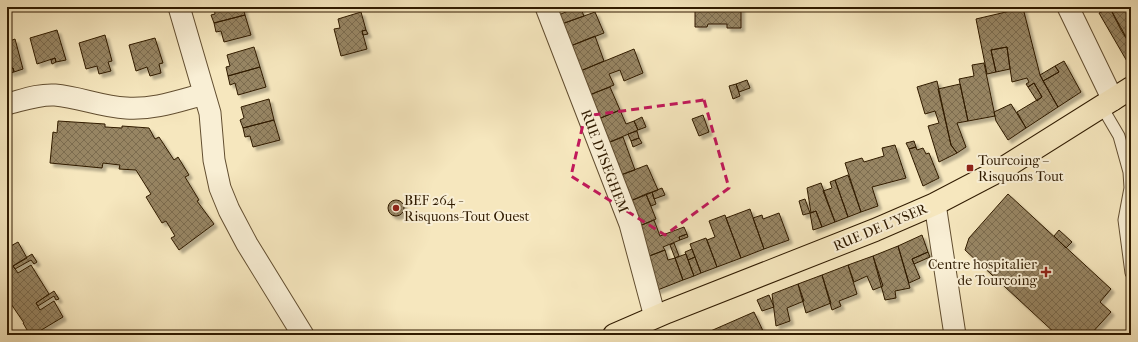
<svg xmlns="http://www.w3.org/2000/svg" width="1138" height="342" viewBox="0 0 1138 342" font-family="'IM FELL French Canon',serif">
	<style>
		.building { fill: url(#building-cross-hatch); stroke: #301b00; filter: url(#shadow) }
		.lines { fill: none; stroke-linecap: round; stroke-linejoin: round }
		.lane-casing { stroke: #624e30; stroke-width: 13 }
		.street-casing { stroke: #624e30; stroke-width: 23 }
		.primary-casing { stroke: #301b00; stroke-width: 24 }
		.lane { stroke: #f9efd5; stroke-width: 11 }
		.street { stroke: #f9efd5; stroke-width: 21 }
		.primary { stroke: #f6e7be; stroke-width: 22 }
		.marked { fill: none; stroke: #c2185b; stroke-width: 3; stroke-dasharray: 8 5; stroke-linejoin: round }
		.poi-dot { fill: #8f2418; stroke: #f9efd5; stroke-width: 1.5 }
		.labels { text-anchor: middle; stroke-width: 4; stroke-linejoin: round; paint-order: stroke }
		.poi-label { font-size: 14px; fill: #301b00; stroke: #f9efd5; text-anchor: start }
		.street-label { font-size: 14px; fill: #301b00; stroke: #f9efd5 }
	</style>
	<defs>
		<pattern id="building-cross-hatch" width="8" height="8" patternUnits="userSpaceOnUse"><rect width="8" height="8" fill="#978563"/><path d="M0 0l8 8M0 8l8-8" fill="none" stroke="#7c6c4f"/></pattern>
		<filter id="shadow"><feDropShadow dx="3.5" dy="3.5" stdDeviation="1" flood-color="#0004"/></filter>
	</defs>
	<rect width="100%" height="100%" fill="#f6e7be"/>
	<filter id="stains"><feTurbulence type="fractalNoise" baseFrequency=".005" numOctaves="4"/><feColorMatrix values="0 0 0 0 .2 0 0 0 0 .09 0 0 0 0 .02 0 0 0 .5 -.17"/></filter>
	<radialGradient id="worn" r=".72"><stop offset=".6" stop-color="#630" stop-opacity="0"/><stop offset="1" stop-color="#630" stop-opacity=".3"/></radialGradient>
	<path class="building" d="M214 7H243L245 15 214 23 211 15 215 14Z
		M578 7H580L584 16 559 25 556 16Z
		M695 7H741V28H727V24H708L707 27H695Z
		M1111 7H1127L1131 14V46L1121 30 1110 8Z
		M1127 7H1131V14Z
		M1023 8 1040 75 1058 107 1026 128 1017 112 1042 97 1034 83 1028 87 1026 84 1029 82 1027 78 1012 82 1007 47 991 50 996 72 987 74 976 19Z
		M1110 8 1131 46V60L1128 63 1099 13Z
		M361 12 366 30 362 31 367 49 341 56 334 29 340 28 338 19Z
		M595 12 604 33 568 47 559 25Z
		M245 15 251 35 224 42 221 31 216 32 214 23Z
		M57 30 66 60 56 62 55 58 37 64 30 38Z
		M366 30 368 34 363 35 362 31Z
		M105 35 112 61 108 62 111 71 99 74 97 66 86 69 79 43Z
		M595 36 604 61 578 72 568 47Z
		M155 38 163 63 159 64 161 73 150 76 147 67 136 71 129 45Z
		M15 39 23 69 14 72 13 68 7 70V42Z
		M254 47 260 67 228 76 226 67 230 66 227 55Z
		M1007 47 1010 69 996 72 991 50Z
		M634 49 643 73 624 81 620 70 609 74 614 85 587 96 578 72Z
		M55 58 56 62 52 64 51 60Z
		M1064 61 1081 92 1058 107 1043 81 1059 72 1055 66Z
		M984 63 995 116 968 121 959 79 974 76 972 65Z
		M1055 66 1059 72 1043 81 1040 75Z
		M260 67 266 87 238 95 235 83 230 85 228 76Z
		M13 68 14 72 10 73 9 69Z
		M747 80 750 88 739 92 736 84Z
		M937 81 951 145 957 153 939 162 928 126 939 123 935 111 925 114 917 87Z
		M1034 83 1042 97 1037 101 1028 87Z
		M736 84 740 96 733 99 729 86Z
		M960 84 968 121 957 123 966 147 957 153 951 145 938 89Z
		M610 87 620 110 596 120 587 96Z
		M269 99 274 120 243 128 240 120 244 118 241 107Z
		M1011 104 1026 128 1008 140 996 121 994 112Z
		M620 110 626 124 634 121 638 130 605 144 596 120Z
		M703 115 709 132 699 136 692 119Z
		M642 117 646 127 638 130 634 121Z
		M274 120 280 140 253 147 250 136 245 137 243 128Z
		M58 121 105 124V127L122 128V126L149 128 155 139 159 137 174 160 178 157 189 175 185 177 199 200 197 201 214 224 179 250 171 238 175 236 166 221 162 223 146 197 151 194 136 170 119 169 120 165 103 163 102 168 50 163 53 132 57 133Z
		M637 131 639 138 631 141 628 134Z
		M623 137 635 170 618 176 605 144Z
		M639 138 642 143 633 147 631 141Z
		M914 141 916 147 909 149 906 143Z
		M895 145 906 178 872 187 878 206 861 212 845 163 862 158 864 162 884 156 882 148Z
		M916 147 917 150 923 148 926 154 929 153 939 178 923 186 909 149Z
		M647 165 658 190 628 202 618 176Z
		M848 175 861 212 848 217 835 180Z
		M835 180 848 217 835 222 823 191 832 188 830 182Z
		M821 183 835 222 822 227 816 211 811 213 807 188Z
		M662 188 665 195 654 199 652 192Z
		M652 192 656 204 651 206 646 194Z
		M646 194 656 219 637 227 628 202Z
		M1008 194 1111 289 1100 302 1111 312 1090 335H1057L965 250 969 238Z
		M805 199 810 213 803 215 799 201Z
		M388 208a8 8 0 1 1 16 0a8 8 0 1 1-16 0Z
		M750 209 764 249 741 258 726 218Z
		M816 211 822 227 813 230 810 213Z
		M779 213 789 240 764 249 753 218 762 215 763 219Z
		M725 215 741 258 717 267 707 240 715 237 709 221Z
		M654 220 660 236 684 227 687 234 679 237 680 240 663 247 665 250 649 256 637 227Z
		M1059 230 1072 242 1066 248 1054 236Z
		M687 234 688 237 680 240 679 237Z
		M922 235 928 252 912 259 920 278 909 283 898 246Z
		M706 238 717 267 701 273 690 244Z
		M18 242 27 258 13 266 18 273 31 265 49 294 36 303 40 310 54 301 63 317 33 335H30L23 323H24L7 298V248Z
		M674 243 679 256 675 258 670 245Z
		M898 246 910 288 895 291 896 298 885 300 873 256Z
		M692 249 695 257 688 260 685 252Z
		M665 250 668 260 675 258 683 280 655 291 647 257Z
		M928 252 930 257 914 264 912 259Z
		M32 254 37 262 34 264 31 260 15 269 13 266Z
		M686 254 694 276 683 280 675 258Z
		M873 256 883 286 873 290 867 276 854 282 848 265Z
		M695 257 701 273 694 276 688 260Z
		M848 265 857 294 839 301 841 306 832 310 822 275Z
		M822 275 831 303 806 313 798 284Z
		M798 284 804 301 787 308 790 321 776 326 772 294Z
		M54 291 59 299 56 300 54 296 38 306 36 303Z
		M769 295 774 307 762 311 757 300Z
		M754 312 765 335H707L706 333Z"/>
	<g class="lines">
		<defs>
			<path id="lane" d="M1102 107 1119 136 1129 172 1130 188 1124 220 1131 273"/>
			<path id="street" d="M179 7 210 113 214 160 220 188 229 210 247 244 303 335
				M546 7 630 224 655 317
				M1068 7 1113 100
				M7 104C23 100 38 94 55 95 79 97 102 107 126 108 153 110 178 101 204 94
				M935 204 955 335"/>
			<path id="primary" d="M614 335 667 312 875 230 935 204 1002 169 1131 88"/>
		</defs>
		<use href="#lane" class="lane-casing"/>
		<use href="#street" class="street-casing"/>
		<use href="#primary" class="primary-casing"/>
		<use href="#lane" class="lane"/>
		<use href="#street" class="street"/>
		<use href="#primary" class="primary"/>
	</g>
	<path class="marked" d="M704 100 729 188 665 235 571 176 585 116Z"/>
	<g class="poi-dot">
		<rect x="966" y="164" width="8" height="8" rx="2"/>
		<circle cx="396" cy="208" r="4"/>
		<path d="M1044 266h4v4h4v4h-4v4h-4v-4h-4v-4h4z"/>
	</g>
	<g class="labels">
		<g class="poi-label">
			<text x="978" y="165">Tourcoing –<tspan x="978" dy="16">Risquons Tout</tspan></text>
			<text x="404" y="205">BEF 264 -<tspan x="404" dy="16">Risquons-Tout Ouest</tspan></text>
			<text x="1037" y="269" text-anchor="end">Centre hospitalier<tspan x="1037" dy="16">de Tourcoing</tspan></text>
		</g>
		<g class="street-label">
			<text transform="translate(605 161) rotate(69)" y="5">RUE D'ISEGHEM</text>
			<text transform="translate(880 227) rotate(-23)" y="5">RUE DE L'YSER</text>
		</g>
	</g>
	<rect width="1138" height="342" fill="none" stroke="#f6e7be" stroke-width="24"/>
	<rect x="8" y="8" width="1122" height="326" fill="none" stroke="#301b00" stroke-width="2"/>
	<rect x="12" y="12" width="1114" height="318" fill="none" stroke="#301b00"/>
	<rect width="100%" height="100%" filter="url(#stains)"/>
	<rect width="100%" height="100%" fill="url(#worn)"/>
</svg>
